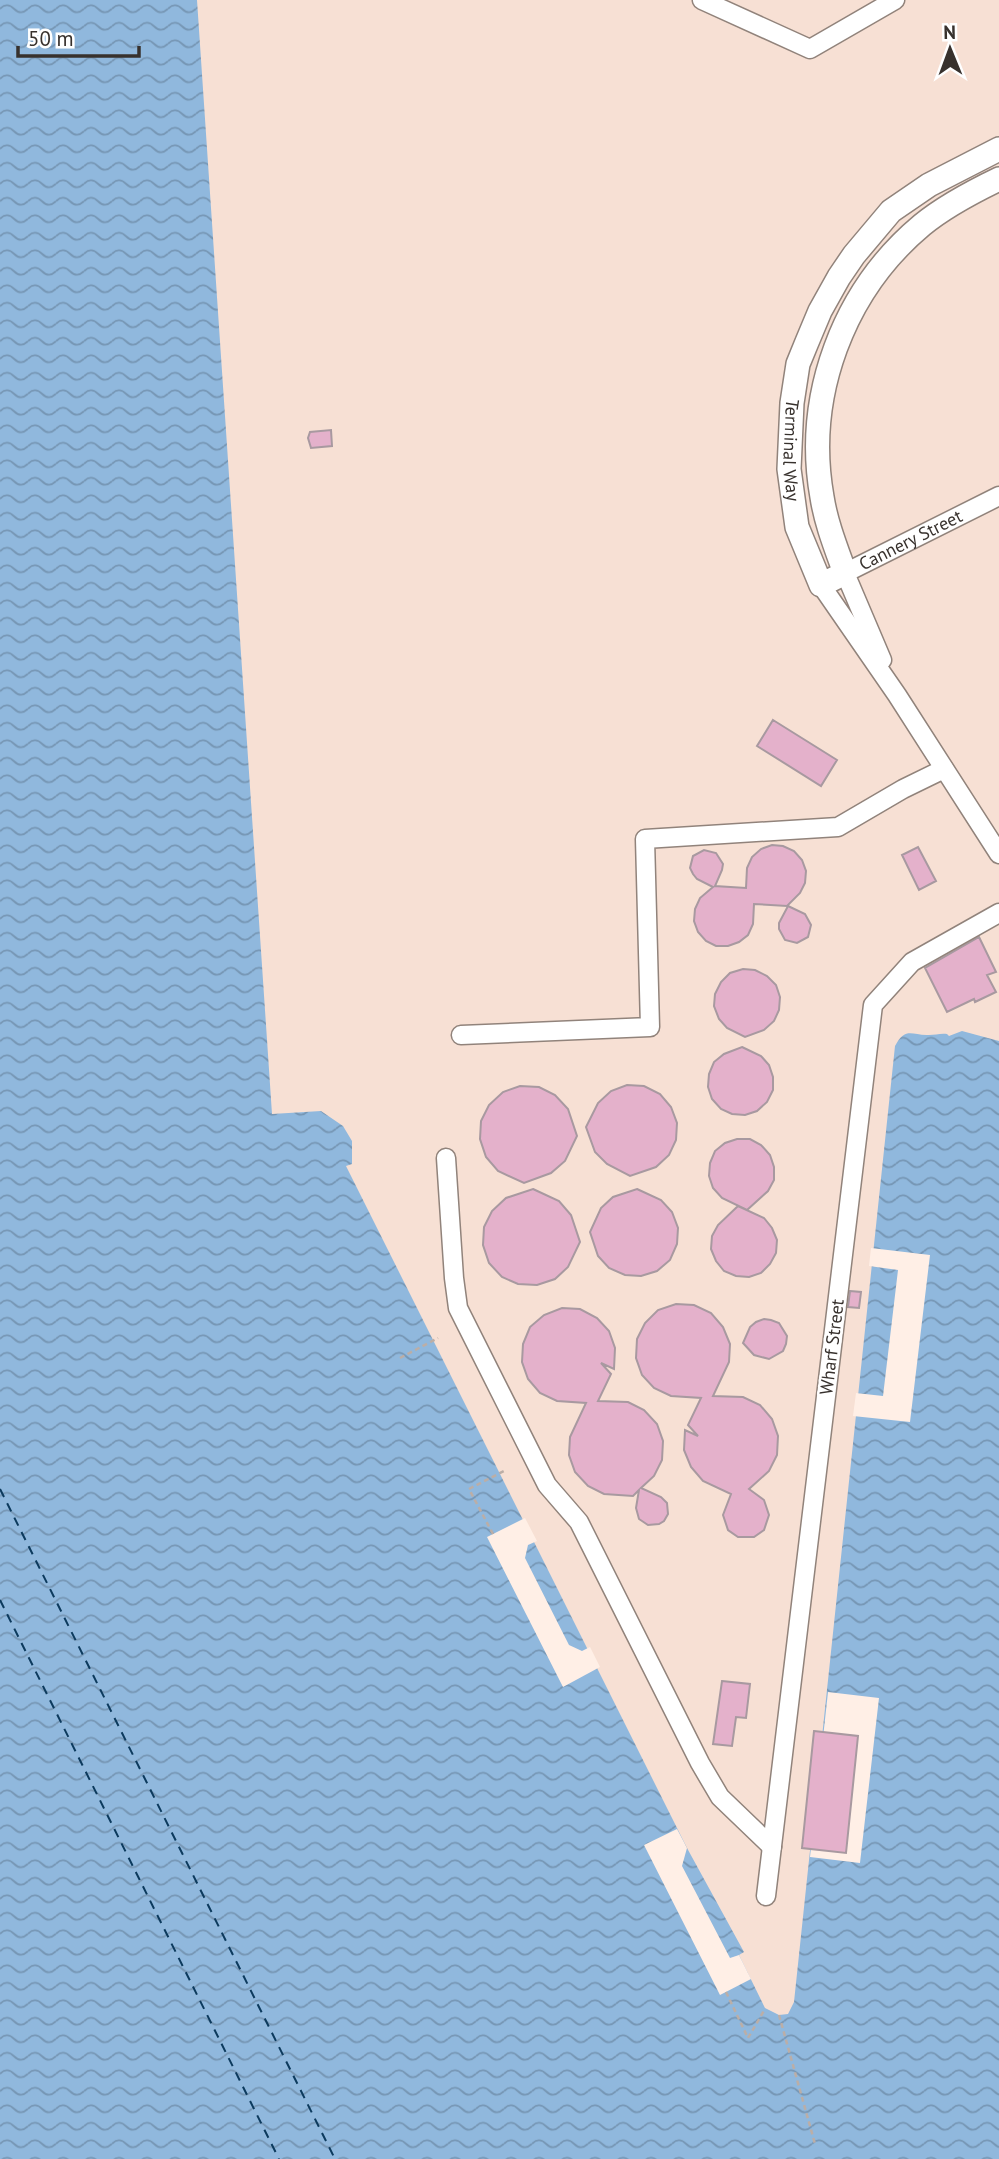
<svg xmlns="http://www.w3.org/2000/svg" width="999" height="2159" viewBox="0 0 999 2159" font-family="'PT Sans',sans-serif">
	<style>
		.built { fill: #f7e0d4 }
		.water { fill: url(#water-waves) }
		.pier { fill: #ffefe6 }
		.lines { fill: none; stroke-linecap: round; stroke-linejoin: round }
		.ferry { stroke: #0c3a5d; stroke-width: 2; stroke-dasharray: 9 7; stroke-linecap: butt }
		.building { fill: #e4b1cb; stroke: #a899a0; stroke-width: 2 }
		.minor-casing { stroke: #91837b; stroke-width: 21 }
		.major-casing { stroke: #91837b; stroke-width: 26 }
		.path { stroke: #bbaea7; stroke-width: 2.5; stroke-dasharray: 5 3.5; stroke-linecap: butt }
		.minor { stroke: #fff; stroke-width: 18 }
		.major { stroke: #fff; stroke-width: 23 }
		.labels { text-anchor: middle; stroke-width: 5; stroke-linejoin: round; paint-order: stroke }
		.street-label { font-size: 18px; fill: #37312d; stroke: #fff }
	</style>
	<defs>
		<pattern id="water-waves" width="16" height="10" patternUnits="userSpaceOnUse" patternTransform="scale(1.75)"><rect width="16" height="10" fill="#90b8dd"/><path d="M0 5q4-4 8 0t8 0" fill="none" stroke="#7696b4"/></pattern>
	</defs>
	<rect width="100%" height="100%" fill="#ffefe6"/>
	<path class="built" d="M0 0H999V2159H0Z"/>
	<path class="water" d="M0 0H197L272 1114 321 1111 343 1126 352 1141V1164L346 1166 687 1848 744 1952 739 1955 765 2008 779 2015 788 2014 794 2002 895 1046C906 1026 912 1036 929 1035 935 1035 941 1033 947 1034L949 1036 962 1031 999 1041V2159H0Z"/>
	<path class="pier" d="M871 1248 930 1255 910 1422 853 1416 856 1393 883 1396 898 1270 869 1266Z
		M525 1518 537 1541 528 1545 525 1558 569 1645 582 1651 590 1647 600 1667 563 1687 487 1537Z
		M828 1692 879 1698 860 1863 810 1857Z
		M677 1829 687 1848 682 1866 730 1958 739 1955 751 1979 720 1995 644 1845Z"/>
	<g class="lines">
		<path class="ferry" d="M0 1489 335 2159
			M0 1600 279 2159"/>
	</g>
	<path class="building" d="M331 430 332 446 311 448 308 438 310 432Z
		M773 720 837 760 821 786 757 746Z
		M772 845 783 846 794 851 802 860 806 871 805 883 800 893 787 906 754 904 753 924 748 935 739 942 728 946H716L706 941 698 932 694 921 695 909 700 898 713 887 697 879 693 874 690 868 693 856 704 850 716 853 723 864 722 870 715 886 746 888 747 868 752 857 761 849Z
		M918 847 936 881 919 890 902 855Z
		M788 906 805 914 811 925 808 937 797 943 785 940 779 929V923Z
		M979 937 996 972 987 975 996 992 975 1002 974 999 947 1012 925 968Z
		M743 969 755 970 767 976 776 985 780 997 779 1010 774 1021 764 1030 745 1037 727 1028 719 1019 714 1006 715 994 721 982 730 973Z
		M742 1047 761 1056 769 1065 773 1077V1090L767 1102 757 1111 745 1115 732 1114 721 1109 712 1099 708 1087 709 1074 714 1062 724 1054Z
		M627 1085 644 1086 660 1094 671 1107 677 1123 676 1140 669 1155 656 1167 630 1176 607 1164 595 1152 586 1127 598 1103 611 1091Z
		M520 1086 539 1087 555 1095 568 1109 577 1136 565 1161 551 1173 524 1183 498 1171 486 1157 480 1139 481 1121 489 1105 503 1092Z
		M737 1139H750L761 1145 770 1155 774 1167V1180L768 1191 747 1210 722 1198 713 1188 709 1176 710 1163 715 1151 725 1143Z
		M533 1189 559 1201 571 1215 580 1242 568 1267 555 1279 537 1285 518 1284 502 1277 489 1263 483 1245 484 1227 492 1211 506 1198Z
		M637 1189 661 1200 672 1212 678 1228 677 1244 670 1260 657 1271 641 1276 625 1275 609 1268 598 1256 590 1232 601 1208 613 1197Z
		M738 1206 764 1218 772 1228 777 1240 776 1253 770 1264 761 1273 749 1277 736 1276 724 1271 716 1261 711 1249 712 1236 718 1225Z
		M850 1291 861 1292 859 1308 848 1307Z
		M676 1304 694 1305 711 1313 723 1327 730 1344 729 1362 713 1396 743 1397 760 1405 772 1419 778 1436 777 1455 769 1471 749 1489 764 1500 769 1515 764 1530 754 1537H738L728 1530 723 1515 731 1494 703 1481 691 1467 684 1450 685 1430 698 1436 688 1425 701 1398 671 1396 654 1388 642 1375 636 1358 637 1339 645 1323 658 1310Z
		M562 1308 580 1309 597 1318 609 1331 615 1348 614 1369 601 1363 611 1374 598 1401 628 1402 644 1410 657 1424 663 1441 662 1460 654 1476 641 1488 661 1497 667 1503 668 1514 664 1521 659 1524 648 1525 639 1519 636 1508 639 1490 633 1496 604 1494 588 1486 575 1472 569 1455 570 1437 586 1403 557 1401 540 1393 528 1379 522 1362 523 1344 530 1327 544 1315Z
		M764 1319 771 1320 779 1323 787 1336 786 1344 783 1351 769 1359 754 1355 743 1343 750 1327 756 1322Z
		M722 1681 750 1684 746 1718 736 1717 732 1746 713 1744Z
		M814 1731 858 1736 846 1853 802 1848Z"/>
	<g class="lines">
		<defs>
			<g id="minor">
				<path d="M702 0 810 49 895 0"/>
				<path d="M821 585 897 695 999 854"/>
				<path id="s1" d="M882 660 845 573 999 496"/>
				<path d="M461 1035 650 1027 645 839 838 827 903 789 944 769"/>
				<path d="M446 1158 454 1278 458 1308 547 1485 579 1522 700 1763 720 1797 772 1847"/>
				<path d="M766 1896 873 1005 912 962 999 913"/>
			</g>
			<g id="major">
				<path id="s2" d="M999 149 929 185 891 211 854 255 839 277 820 311 807 342 798 364 792 403 789 469 797 527 821 585 845 573C836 548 826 523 822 497 804 396 843 291 922 225 945 206 972 192 999 179"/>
			</g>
		</defs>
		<use href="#minor" class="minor-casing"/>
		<use href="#major" class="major-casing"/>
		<path class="path" d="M400 1358 438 1338
			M493 1534 469 1489 504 1471
			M726 1992 748 2038 765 2009
			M779 2015 815 2144"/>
		<use href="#minor" class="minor"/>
		<use href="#major" class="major"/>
	</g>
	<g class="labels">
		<g class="street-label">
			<text dy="6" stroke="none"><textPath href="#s2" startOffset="392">Terminal Way</textPath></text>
			<text dy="6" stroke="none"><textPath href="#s1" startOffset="168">Cannery Street</textPath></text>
			<text transform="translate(832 1347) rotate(-83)" y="6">Wharf Street</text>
		</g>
	</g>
	<g transform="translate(950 49) rotate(359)" stroke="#ffffff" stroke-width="5" paint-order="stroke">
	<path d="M0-5L12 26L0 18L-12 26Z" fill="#37312d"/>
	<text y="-10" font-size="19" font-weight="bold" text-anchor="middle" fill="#37312d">N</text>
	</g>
	<path d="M18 46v10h121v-10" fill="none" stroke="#37312d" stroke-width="3.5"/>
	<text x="28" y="46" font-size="21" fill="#37312d" stroke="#ffffff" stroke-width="5" paint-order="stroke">50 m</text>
</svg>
